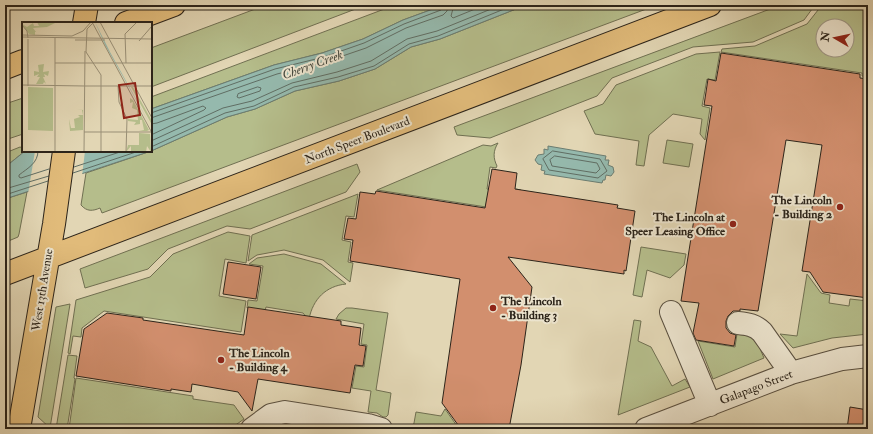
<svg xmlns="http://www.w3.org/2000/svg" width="873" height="434" viewBox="0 0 873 434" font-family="'IM FELL Double Pica',serif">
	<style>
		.green { fill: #b5bd8b; stroke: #707052; fill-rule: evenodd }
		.water { fill: #95b9ad; stroke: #6b7d72 }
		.pier { fill: #e2d6b4 }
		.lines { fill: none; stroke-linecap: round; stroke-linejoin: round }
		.shore { stroke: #606e64; stroke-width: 1 }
		.building { fill: #d28f6e; stroke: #2c241a }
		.minor-casing { stroke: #5a5040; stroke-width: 24 }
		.major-casing { stroke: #2c241a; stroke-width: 24 }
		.minor { stroke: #ece4ce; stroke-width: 22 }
		.major { stroke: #e1bb7a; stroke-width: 22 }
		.poi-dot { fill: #8f2418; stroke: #ece4ce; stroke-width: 1.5 }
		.labels { text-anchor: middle; stroke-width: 4; stroke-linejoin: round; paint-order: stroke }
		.street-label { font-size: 12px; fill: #2c241a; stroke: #ece4ce }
		.poi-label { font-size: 12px; font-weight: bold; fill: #2c241a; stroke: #ece4ce; text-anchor: end }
		.water-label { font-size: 13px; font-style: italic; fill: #46493f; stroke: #ece4ce }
		.inset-road { fill: none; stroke: #998f76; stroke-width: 1 }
		.view { fill: #8f2418; fill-opacity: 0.15; stroke: #8f2418; stroke-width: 2 }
		.inset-edge { fill: none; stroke: #2c241a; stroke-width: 2 }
	</style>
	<rect width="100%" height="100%" fill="#e2d6b4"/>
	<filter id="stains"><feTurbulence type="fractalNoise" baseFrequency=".005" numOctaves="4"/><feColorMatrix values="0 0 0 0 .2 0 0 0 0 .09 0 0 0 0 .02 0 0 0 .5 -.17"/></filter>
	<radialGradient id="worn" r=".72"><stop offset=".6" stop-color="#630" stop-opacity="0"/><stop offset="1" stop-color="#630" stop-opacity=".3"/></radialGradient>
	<path class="green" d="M266 5H366L151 87V48Z
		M395 5H444L403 20 363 39 322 53 274 65 151 109V97Z
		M526 5H657L102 213 100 208C93 211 87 212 81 205L86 173 151 151 227 117 255 109 295 91 339 81 375 69 411 47 440 39Z
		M781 5H815L804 20 753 42 693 47 612 78 597 96 490 138 457 135 454 127Z
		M822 5H868V77L862 76V73L721 52 722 49 755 46 807 24ZM823 26H847V50H823Z
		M720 52 715 80 707 79 702 106 710 108 705 140 700 134 702 119 673 114 649 135 644 166 636 165 639 141 595 134 584 111 603 104 616 85 696 54Z
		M23 98V134L5 140V104Z
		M667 140 693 144 689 167 663 163Z
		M498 143C493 151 493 158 497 166L496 168 490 167 487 189 515 193 516 189 521 190 517 217 499 209 377 190 483 145 491 146Z
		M20 147 23 148V151H25L9 164 5 165V153Z
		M357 164 360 172 346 192 250 229 227 226 168 249 148 269 85 288 80 269Z
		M27 192 19 234 18 237 6 242 8 249 5 250V199Z
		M358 194 354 217 346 216 342 240 351 242 348 262 353 263 350 282 323 260 284 250 257 255 248 261 252 235Z
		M228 232 250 236 246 263 225 259 219 296 246 301 241 332 104 311 82 328 81 337 73 336 70 354 68 353 76 300 150 277 173 254Z
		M641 247 686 254 684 265 670 278 647 270 642 297 633 295Z
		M284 254 321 264 346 284C326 286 313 299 309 319H308L303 313 266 307 265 311 247 308 248 300 257 301 263 266 249 264 257 258Z
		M807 274 821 293 830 295 829 303 849 306 850 299 868 301V334L832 338 793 348 780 334 797 336Z
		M70 304 50 428 38 417 56 307Z
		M346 308H352L388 313 376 390 391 393 388 415 386 417H383L377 413 368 412 371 391 352 388 356 366 364 367 367 345 361 344 364 324 336 319 339 314Z
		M634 320 641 321 638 341 651 347 672 386 685 379 690 387 618 415Z
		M737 334 755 337 764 358 713 379 698 341 735 347Z
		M68 355 77 356 74 378 75 379 67 429H56Z
		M76 378 193 396V399L234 405 244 419 230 429H69Z
		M445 409 457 426 456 429H412L414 423 416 412 441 416Z"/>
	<path class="water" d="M444 5H526L440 39 411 47 375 69 339 81 295 91 255 109 227 117 151 151V109L274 65 322 53 363 39 403 20Z
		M548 146 606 156 605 160H609L608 165 613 167 614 172 611 176 606 175 605 180H603L602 183 544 174 545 171 541 170 542 165 538 164 535 160 538 155 544 154V149L548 150Z
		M25 151H151L5 199V165L9 164Z"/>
	<path class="pier" d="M35 151H85L82 176 28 194Z"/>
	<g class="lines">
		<path class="shore" d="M454 5 451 16 453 18 485 5
			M258 87 261 88 260 91 239 98 237 97 238 94Z
			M151 113 275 69 324 57 364 43 404 24 441 10 443 5
			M151 118 277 74 325 62 366 48 406 28 443 15 447 11 448 5
			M151 124 157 123 203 106 206 108 204 110 151 135
			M151 141 223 108 252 101 292 83 337 72 371 61 407 39 437 31 501 5
			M151 147 225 113 254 106 294 87 338 77 374 66 409 44 438 36 514 5
			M38 151C38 163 28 168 19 175V177L21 178 49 169
			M553 151 600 159 607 171 598 178 549 170 543 159Z
			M555 156 597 163 600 169 596 173 552 166 550 160Z
			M74 167 123 151
			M73 173 139 151
			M5 189 49 176
			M5 195 48 181"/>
	</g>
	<path class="building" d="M721 53 860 74V78L868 79V298L823 292 810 272 802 271 822 145 786 140 758 311 740 309V311H733L728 316 726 321V328L730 333 736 335 734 346 696 340 693 333 699 303 681 301 712 106 704 105 708 79 716 81Z
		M492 169 517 173 515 189 618 205 617 208 635 211 626 271 624 270V274L508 257 532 287 521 365 509 429H461L442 403 460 279 350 261 353 240 344 239 348 218 356 219 360 192 375 194 376 191 485 208Z
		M228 262 261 267 256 299 223 294Z
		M248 307 341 321V325L361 328 359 345 366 346 363 366 355 365 350 393 258 379 252 411 238 392 192 384 191 392 171 389V391L76 376 84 329 107 313 143 318V320L244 335Z
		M850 407 868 410V429H847Z"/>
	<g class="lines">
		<defs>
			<path id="minor" d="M671 312 710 405
				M738 323C748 324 755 325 762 332L791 373
				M252 429 271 415 285 412 368 425 381 429
				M646 429 791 373 842 359 868 356"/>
			<path id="major" d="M84 23 87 5
				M126 23 174 5
				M5 68 23 61
				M5 274 710 5
				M19 429 54 224 64 151"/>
		</defs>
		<use href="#minor" class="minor-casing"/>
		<use href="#major" class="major-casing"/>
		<use href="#minor" class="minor"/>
		<use href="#major" class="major"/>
	</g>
	<g class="poi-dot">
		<circle cx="840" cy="207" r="4"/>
		<circle cx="733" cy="224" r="4"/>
		<circle cx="493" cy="308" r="4"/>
		<circle cx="221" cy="360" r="4"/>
	</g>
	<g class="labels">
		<g class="street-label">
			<text transform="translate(357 140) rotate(-21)" y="4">North Speer Boulevard</text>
			<text transform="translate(42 290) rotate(-81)" y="4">West 13th Avenue</text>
			<text transform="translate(756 387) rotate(-21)" y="4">Galapago Street</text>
		</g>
		<g class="poi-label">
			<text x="832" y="204">The Lincoln<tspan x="832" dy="14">- Building 2</tspan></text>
			<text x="725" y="221">The Lincoln at<tspan x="725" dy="14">Speer Leasing Office</tspan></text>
			<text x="501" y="305" text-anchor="start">The Lincoln<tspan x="501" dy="14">- Building 3</tspan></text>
			<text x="229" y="357" text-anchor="start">The Lincoln<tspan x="229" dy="14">- Building 4</tspan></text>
		</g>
		<g class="water-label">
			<text transform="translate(312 64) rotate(-20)" y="5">Cherry Creek</text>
		</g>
	</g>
	<g transform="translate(22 22)">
		<rect width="130" height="130" fill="#e2d6b4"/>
		<path d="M15 0H32L33 1 25 5 11 6 14 10H18H13V13L7 12 0 2 5 5 11 1 12 4H17ZM22 42 21 50 27 49 26 54 22 52 23 55H21L24 62 22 60 21 62H14L18 55H15L17 52 12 54V49L17 50 16 43ZM6 65 31 66V109L6 108ZM109 65H111L130 99V103ZM108 76 111 78 127 108 125 109H117L122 108 120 98H118V102L112 103 114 100 106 99V97L116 98 115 88 110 86 111 80 108 81ZM55 87 61 88V108L48 109 47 97 49 106H53L52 97 58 95 56 93H61L60 88ZM117 111 128 112 129 130 125 124 124 130H109V124L104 130 106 123H117Z" fill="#b5bd8b"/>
		<path d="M73 0 88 30 130 106 83 23Z" fill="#95b9ad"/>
		<path class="inset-road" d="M70 0 130 111M72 0 65 7 64 30 79 53V130M78 0 130 96M0 3 5 9 6 16M0 13 50 14 61 9 69 0M0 15 130 17M33 16V130M53 18H83M117 19 130 4M33 41H63M63 41H130M104 41 103 12 115 0M0 63 63 64M6 64V17M63 64H130M96 64 97 80 105 97 104 130M62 110H129M62 130 63 29"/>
		<path class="view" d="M113 61 118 93 102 96 97 63Z"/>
		<rect width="130" height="130" class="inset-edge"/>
	</g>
	<rect width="873" height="434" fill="none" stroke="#e2d6b4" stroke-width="20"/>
	<rect x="6" y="6" width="861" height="422" fill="none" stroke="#2c241a" stroke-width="2"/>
	<rect x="10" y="10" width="853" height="414" fill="none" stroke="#2c241a"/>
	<g transform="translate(835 38) rotate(279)"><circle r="19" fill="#ece4ce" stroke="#9f9786"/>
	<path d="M0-3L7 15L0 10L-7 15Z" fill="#8f2418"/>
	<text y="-6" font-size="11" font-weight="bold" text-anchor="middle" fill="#2c241a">N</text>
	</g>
	<rect width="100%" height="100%" filter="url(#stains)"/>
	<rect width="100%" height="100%" fill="url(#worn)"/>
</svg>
